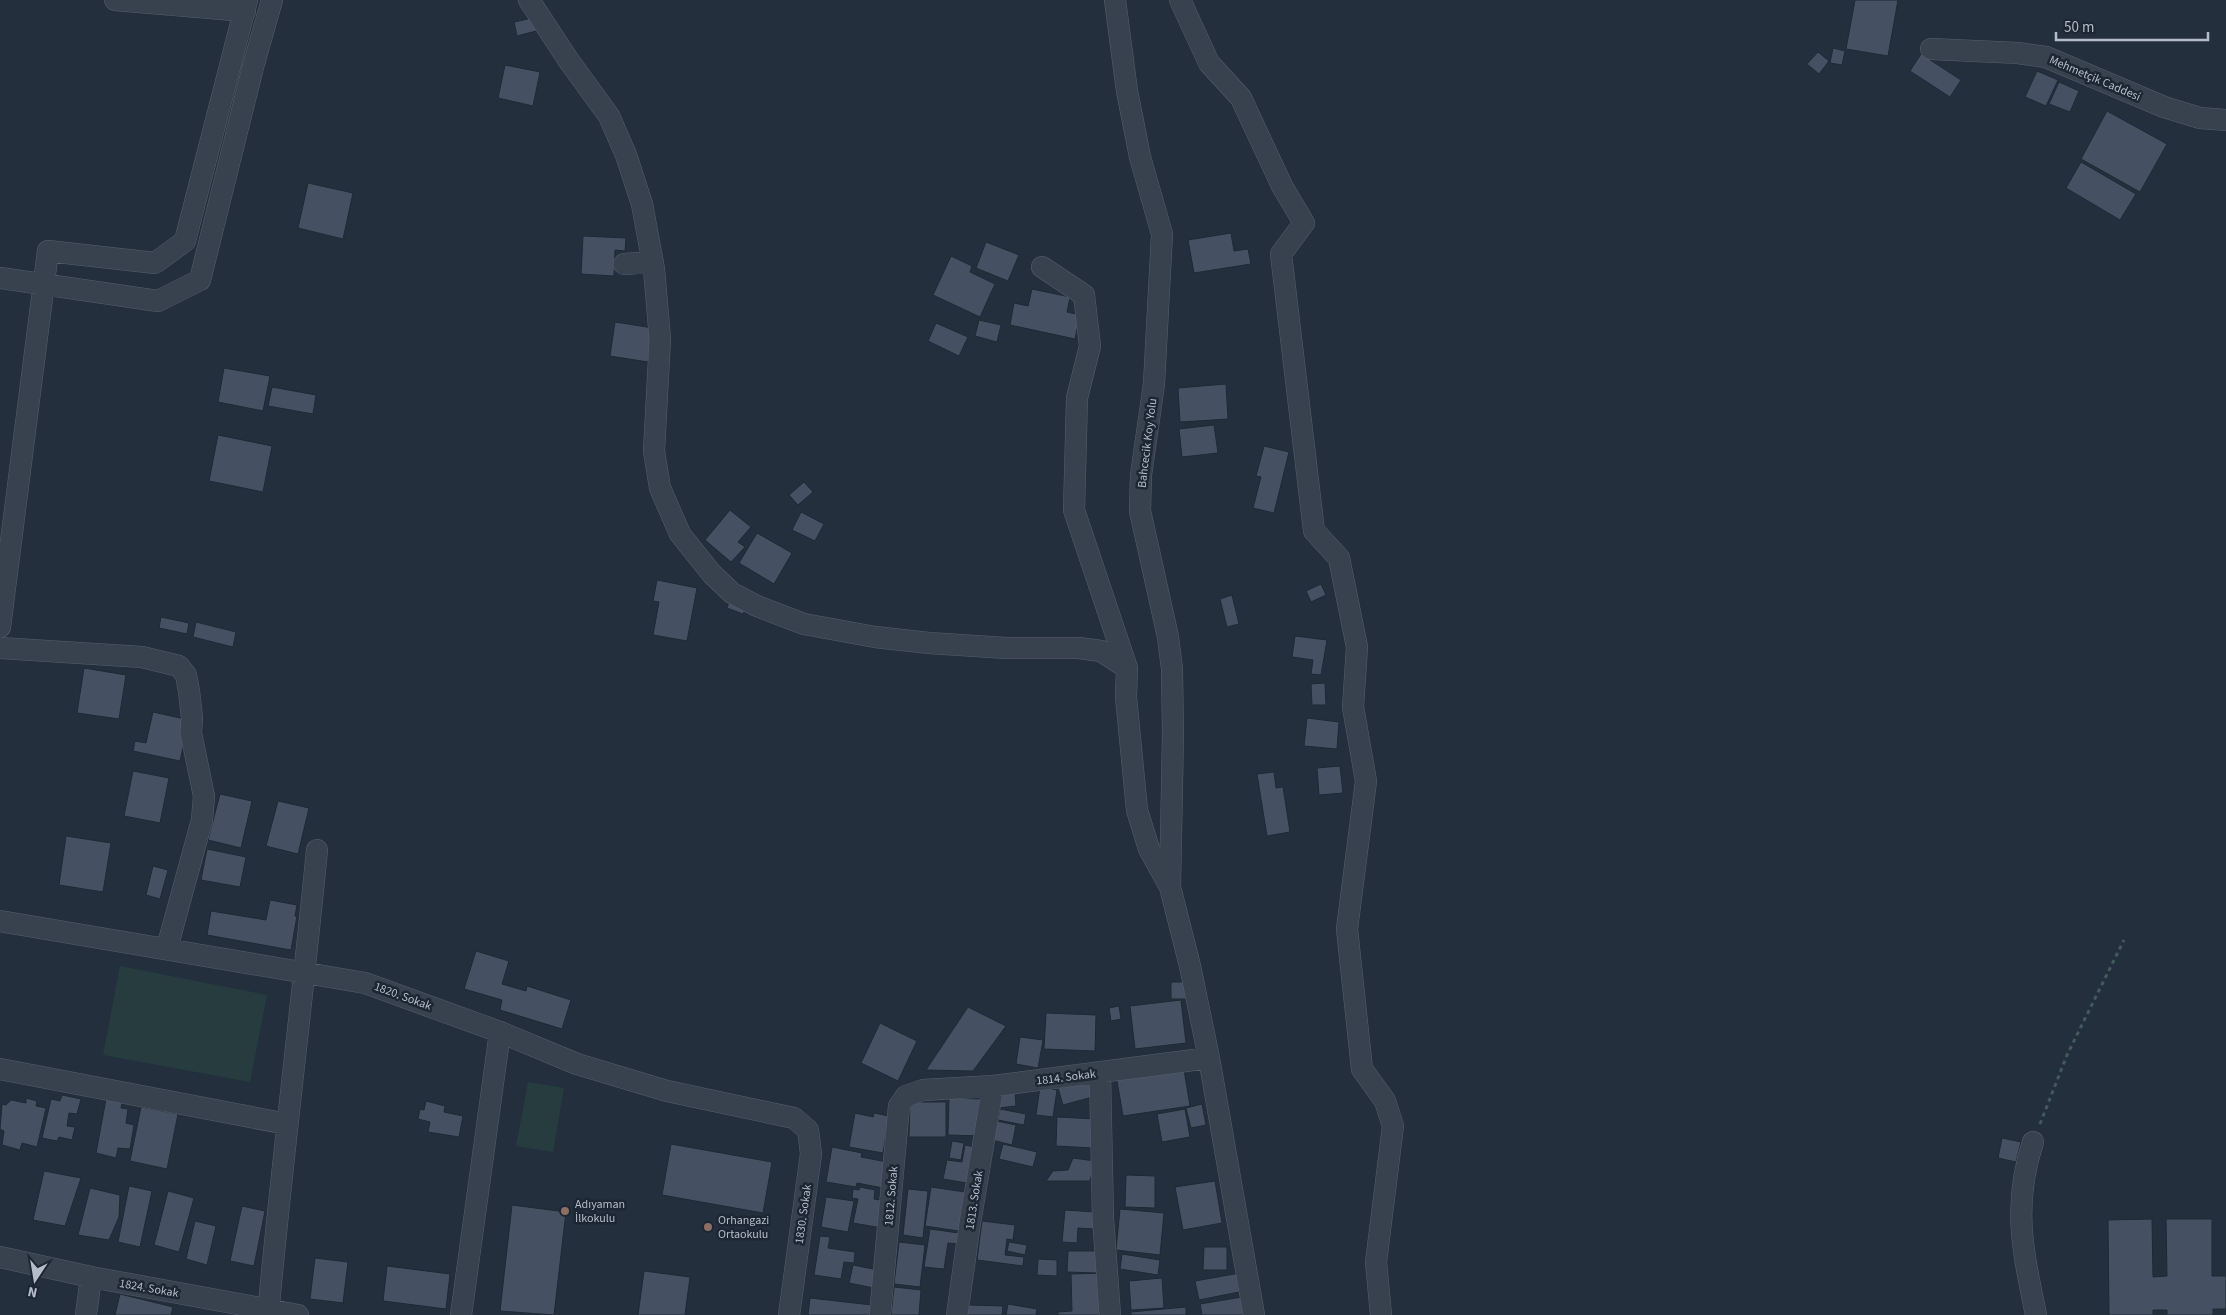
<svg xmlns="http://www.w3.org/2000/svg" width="2226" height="1315" viewBox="0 0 2226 1315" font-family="'Source Sans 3',sans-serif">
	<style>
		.green { fill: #263c3f }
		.building { fill: #455162; stroke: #1f2835 }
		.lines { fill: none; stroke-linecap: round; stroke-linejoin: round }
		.minor-casing { stroke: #565f6c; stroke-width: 22 }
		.path { stroke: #44595c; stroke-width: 3; stroke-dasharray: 4 4; stroke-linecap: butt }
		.minor { stroke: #38414e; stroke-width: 21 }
		.education-dot { fill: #8d6e63; stroke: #1d2633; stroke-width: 2 }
		.labels { text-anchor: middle; stroke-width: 5; stroke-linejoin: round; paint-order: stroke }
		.street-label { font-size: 12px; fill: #b4bcc9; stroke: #1d2633 }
		.poi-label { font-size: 12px; fill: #b4bcc9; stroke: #1d2633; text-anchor: start }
	</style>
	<rect width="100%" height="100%" fill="#242f3e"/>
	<path class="green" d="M120 966 267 995 250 1082 103 1055Z
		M528 1082 564 1088 553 1152 516 1146Z"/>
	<path class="building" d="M1855 0H1898L1888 56 1846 49Z
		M537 17 540 30 517 36 514 22Z
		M1833 48 1845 51 1842 65 1830 63Z
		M1818 52 1829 61 1819 74 1807 64Z
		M1921 54 1961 80 1950 97 1910 71Z
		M505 65 540 72 533 106 498 98Z
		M2037 71 2058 80 2046 106 2025 97Z
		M2059 82 2079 91 2070 112 2049 104Z
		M2107 111 2167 144 2140 192 2081 159Z
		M2081 162 2136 194 2120 220 2066 188Z
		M308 183 353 193 343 239 298 228Z
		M1231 233 1234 251 1248 249 1251 264 1194 273 1188 240Z
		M583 236 626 238 625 251 615 250 614 276 581 274Z
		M986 242 1019 255 1008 281 976 268Z
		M951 256 972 266 970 272 995 284 980 317 933 295Z
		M1032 289 1070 297 1067 312 1080 315 1075 339 1010 325 1014 303 1028 306Z
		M979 320 1001 325 997 342 975 336Z
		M615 322 653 328 648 362 610 356Z
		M936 323 968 337 959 356 928 341Z
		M224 368 270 376 263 411 218 402Z
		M1226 384 1228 419 1180 422 1178 388Z
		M272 387 316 395 313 414 268 406Z
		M1214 425 1218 453 1182 457 1179 429Z
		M218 435 272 446 263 492 209 481Z
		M1264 446 1289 452 1274 513 1253 508 1261 477 1256 476Z
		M804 482 813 492 798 505 789 495Z
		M730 510 751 527 738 542 745 547 731 562 705 540Z
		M801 512 824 524 815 541 792 530Z
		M757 533 792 553 774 584 739 563Z
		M657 580 697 588 687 641 653 635 659 602 653 601Z
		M1321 584 1326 595 1311 602 1306 591Z
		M1232 595 1239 624 1227 627 1220 599Z
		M730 599 747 605 743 614 727 608Z
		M161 617 189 623 187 634 159 628Z
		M196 622 236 632 233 647 193 637Z
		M1295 636 1327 640 1321 675 1311 674 1313 660 1292 657Z
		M84 668 126 675 119 719 77 713Z
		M1325 683 1326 705H1312L1311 684Z
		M153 712 189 720 180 761 133 751 135 741 146 743Z
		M1307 718 1339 722 1337 749 1304 746Z
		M1340 766 1343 793 1319 795 1317 768Z
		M133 771 169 778 160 823 124 816Z
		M1274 772 1276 788 1283 787 1290 832 1267 836 1257 774Z
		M220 794 252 801 241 848 208 840Z
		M278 801 309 808 298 854 266 846Z
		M66 836 111 843 103 892 59 885Z
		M207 849 246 857 240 887 201 880Z
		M153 866 168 870 160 899 146 895Z
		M270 900 297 905 295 916H297L291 950 207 935 211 911 266 920Z
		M476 951 509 961 502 984 526 991 527 986 571 1000 562 1029 500 1010 502 1000 464 989Z
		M1171 982H1193L1192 999H1171Z
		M1181 1000 1186 1043 1135 1049 1130 1006Z
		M1119 1006 1121 1019 1111 1021 1109 1008Z
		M968 1007 1006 1026 973 1071 926 1070Z
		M1046 1013 1096 1015 1095 1051 1044 1049Z
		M880 1023 917 1041 898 1081 861 1063Z
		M1020 1037 1043 1040 1038 1068 1016 1064Z
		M1183 1064 1190 1106 1123 1116 1116 1075Z
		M1091 1079 1096 1096 1063 1105 1058 1088Z
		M1040 1087 1057 1090 1053 1117 1036 1115Z
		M1015 1093 1016 1106 998 1108 997 1094Z
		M62 1095 81 1099 77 1114 69 1113 67 1126 75 1127 72 1140 59 1137 57 1141 42 1138 51 1099 60 1101Z
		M26 1098 37 1101 36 1106 46 1108 37 1147 22 1143 20 1150 2 1145 4 1131 0 1129 2 1104 6 1105 11 1100 26 1103Z
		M949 1098 984 1099 983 1136 948 1135Z
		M106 1099 122 1102 121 1108 128 1109 126 1123 134 1125 130 1149 118 1148 116 1158 96 1153Z
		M426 1101 445 1106 444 1112 463 1116 459 1137 428 1132 430 1122 418 1119 420 1109 424 1110Z
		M910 1102H946V1137H909Z
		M1202 1104 1206 1125 1191 1128 1186 1108Z
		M141 1107 178 1114 167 1169 130 1161Z
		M1000 1109 1026 1114 1024 1125 998 1120Z
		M1185 1109 1190 1137 1162 1142 1157 1114Z
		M855 1113 873 1117 874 1113 889 1116 883 1153 849 1147Z
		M1057 1117 1096 1119 1094 1148 1056 1146Z
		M996 1121 1016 1125 1012 1145 992 1140Z
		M2002 1138 2021 1142 2016 1162 1998 1158Z
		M952 1141 964 1143 961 1160 949 1158Z
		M671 1144 772 1162 763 1213 662 1195Z
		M1003 1144 1037 1152 1033 1167 999 1159Z
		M965 1145 979 1148 973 1184 943 1179 947 1160 962 1162Z
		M832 1147 862 1153 861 1157 887 1162 883 1188 857 1183 856 1187 826 1182Z
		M1073 1158 1095 1161 1090 1181H1046L1053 1171 1068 1170Z
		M44 1171 81 1178 65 1226 33 1220Z
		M1126 1175 1155 1176V1208L1125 1207Z
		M1215 1181 1222 1223 1183 1230 1175 1187Z
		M129 1186 152 1191 140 1247 118 1242Z
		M860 1187 875 1190 874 1199 886 1201 882 1228 853 1223 858 1199 852 1198 853 1189 859 1190Z
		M931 1187 965 1192 959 1231 925 1226Z
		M90 1188 120 1195 119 1217 109 1240 78 1235Z
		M908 1189 928 1191 923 1238 903 1235Z
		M168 1191 194 1198 179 1252 154 1245Z
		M826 1197 854 1201 848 1232 821 1227Z
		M512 1205 566 1212 554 1315 500 1311Z
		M242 1206 265 1211 254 1266 230 1261Z
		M1120 1209 1164 1213 1160 1255 1116 1250Z
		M1065 1210 1095 1212 1094 1229 1078 1228 1077 1243 1062 1242Z
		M2152 1219 2153 1277 2167 1276 2166 1219H2212V1276H2226V1309H2213V1315H2167V1310H2153V1315H2109L2108 1220Z
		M195 1221 216 1226 207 1265 186 1259Z
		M982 1221 1015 1225 1013 1240 1007 1239 1005 1255 1024 1257 1023 1266 977 1260Z
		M930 1229 959 1233 957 1244 948 1243 944 1269 924 1267Z
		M820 1236 830 1237 828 1248 855 1252 854 1263 844 1262 841 1279 814 1275Z
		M899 1242 925 1245 920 1287 894 1284Z
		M1009 1242 1027 1245 1025 1255 1007 1251Z
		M1204 1247H1227V1270H1203Z
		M1068 1251H1098V1273L1067 1272Z
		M1122 1254 1160 1260 1158 1275 1120 1269Z
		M315 1258 348 1262 343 1303 310 1299Z
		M1038 1259 1057 1260V1276L1037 1275Z
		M853 1265 878 1270 874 1288 849 1283Z
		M387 1266 450 1274 446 1309 383 1301Z
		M644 1271 690 1277 685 1315H638Z
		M1105 1273 1106 1315H1058V1312L1072 1311 1071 1274Z
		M1240 1273 1244 1291 1199 1300 1195 1281Z
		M1162 1278 1164 1308 1131 1310 1129 1281Z
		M894 1287 921 1290 919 1315H891Z
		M120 1294 173 1307 171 1315H115Z
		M1242 1297 1245 1315H1202L1200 1304Z
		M810 1298 872 1305 871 1315H808Z
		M1008 1304 1037 1309 1036 1315H1006Z
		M968 1305 1003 1306 1002 1315H967Z
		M1186 1307V1315H1131V1312Z"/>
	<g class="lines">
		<defs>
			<path id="minor" d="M115 0 245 11
				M529 0 569 61 609 116 626 155 642 204 654 269 660 339 654 451 660 488 680 534 712 574 732 593 757 606 804 624 875 637 929 643 1006 648H1079L1101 651 1127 668
				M1115 0 1127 91 1140 157 1162 234 1154 384 1141 475 1140 511 1168 637 1172 669 1173 734 1170 887
				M1180 0 1209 63 1241 98 1282 186 1304 223 1281 254 1314 531 1339 558 1357 647 1353 707 1366 781 1347 929 1362 1069 1385 1101 1393 1126 1376 1262 1381 1315
				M1931 49 2018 53 2046 57 2164 107 2200 118 2226 120
				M624 264 653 262
				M1042 267 1084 295 1090 346 1077 398 1074 510 1127 668 1126 697 1137 810 1149 849 1170 887 1190 966 1209 1058 1254 1315
				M0 278 158 301 200 280 253 67 272 0
				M0 627 48 251 155 263 185 241 247 0
				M0 648 142 657 179 666 186 675 189 691 192 718 191 733 204 796 202 820 167 948
				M0 921 365 983 500 1032 577 1064 667 1091 794 1118 808 1130 811 1154 789 1315
				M0 1069 287 1124
				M1100 1073 1103 1218 1110 1315
				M2033 1142C2012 1206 2023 1251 2036 1315
				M0 1257 91 1277 298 1315
				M86 1315 91 1277
				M268 1315C282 1160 302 1005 317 850
				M461 1315 500 1032
				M880 1315 899 1106 906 1096 923 1090 993 1086 1209 1058
				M957 1315 970 1223 993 1086"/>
		</defs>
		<use href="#minor" class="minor-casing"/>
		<path class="path" d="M2040 1124 2067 1055 2124 940"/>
		<use href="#minor" class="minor"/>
	</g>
	<g class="education-dot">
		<circle cx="565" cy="1211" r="5"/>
		<circle cx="708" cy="1227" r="5"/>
	</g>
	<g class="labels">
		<g class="street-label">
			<text transform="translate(2095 78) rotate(23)" y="4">Mehmetçik Caddesi</text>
			<text transform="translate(1147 443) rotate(-83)" y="4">Bahcecik Koy Yolu</text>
			<text transform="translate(403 996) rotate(20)" y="4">1820. Sokak</text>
			<text transform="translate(1066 1077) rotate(-7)" y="4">1814. Sokak</text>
			<text transform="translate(891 1196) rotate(-85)" y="4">1812. Sokak</text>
			<text transform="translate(974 1200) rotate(-81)" y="4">1813. Sokak</text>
			<text transform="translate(803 1214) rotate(-82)" y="4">1830. Sokak</text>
			<text transform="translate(149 1288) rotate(10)" y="4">1824. Sokak</text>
		</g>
		<g class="poi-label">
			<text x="575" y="1208">Adıyaman<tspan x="575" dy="14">İlkokulu</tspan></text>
			<text x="718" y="1224">Orhangazi<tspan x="718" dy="14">Ortaokulu</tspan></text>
		</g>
	</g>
	<g transform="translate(35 1280) rotate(192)" stroke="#1d2633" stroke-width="4" paint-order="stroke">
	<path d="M0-4L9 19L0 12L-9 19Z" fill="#b4bcc9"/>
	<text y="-8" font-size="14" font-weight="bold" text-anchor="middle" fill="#b4bcc9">N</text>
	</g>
	<path d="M2056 32v8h152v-8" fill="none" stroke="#b4bcc9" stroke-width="2.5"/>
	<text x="2064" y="32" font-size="15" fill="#b4bcc9" stroke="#1d2633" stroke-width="4" paint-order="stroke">50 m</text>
</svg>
